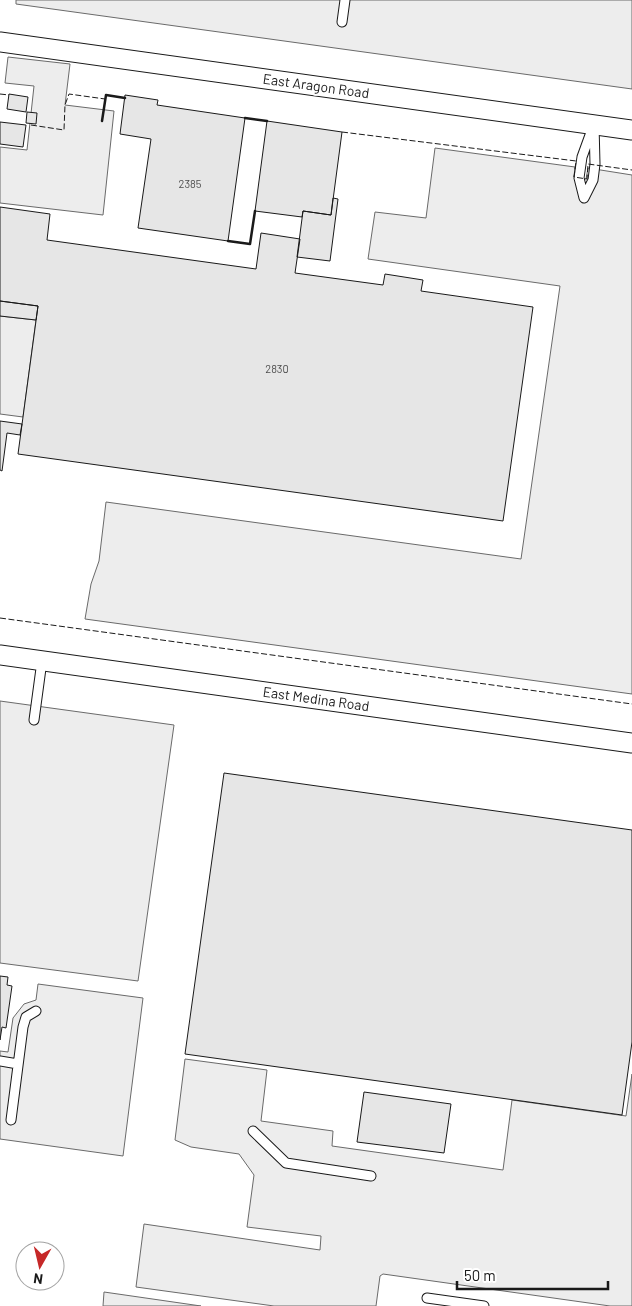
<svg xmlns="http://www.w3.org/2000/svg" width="632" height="1306" viewBox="0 0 632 1306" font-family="Barlow,sans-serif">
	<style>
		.parking { fill: #ededed; stroke: #6a6a6a }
		.building { fill: #e6e6e6; stroke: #1a1a1a }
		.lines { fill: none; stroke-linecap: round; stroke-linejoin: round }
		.lane-casing { stroke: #1a1a1a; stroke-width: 11 }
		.street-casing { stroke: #1a1a1a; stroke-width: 21 }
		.lane { stroke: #fff; stroke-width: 9 }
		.street { stroke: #fff; stroke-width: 19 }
		.fence { stroke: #1a1a1a; stroke-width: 1; stroke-dasharray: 6 2.5; stroke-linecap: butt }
		.wall { stroke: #1a1a1a; stroke-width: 2.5 }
		.labels { text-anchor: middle; stroke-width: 4; stroke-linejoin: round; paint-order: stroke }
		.number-label { font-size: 11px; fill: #4d4d4d }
		.street-label { font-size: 14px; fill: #1a1a1a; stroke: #fff }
	</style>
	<rect width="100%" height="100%" fill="#fff"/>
	<path class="parking" d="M16 0H632V89L16 4Z
		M8 57 70 64 65 105 114 111 103 215 0 203V147L27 150 34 86 5 83Z
		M435 148 575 167 574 177 586 179 588 168 632 175V694L85 619 91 584 99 561 106 502 521 559 560 286 368 259 375 212 426 218Z
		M0 316 36 320 23 417 0 414Z
		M0 701 174 725 138 981 0 963Z
		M38 984 143 998 123 1156 0 1139V1051L8 1052 13 1018 24 1004 36 1000Z
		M185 1059 267 1070 261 1121 333 1131 332 1146 503 1170 512 1100 626 1116 632 1074V1306H610L383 1274 380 1276 376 1306H274L136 1287 144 1224 320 1250 321 1236 247 1227 254 1175 239 1154 191 1147 175 1140Z
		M104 1292 201 1306H103Z"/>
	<path class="building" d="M9 94 28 97 26 112 7 109Z
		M125 95 158 100 157 105 245 118 228 241 138 228 151 139 120 134Z
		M27 112 37 113 36 124 26 123Z
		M267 121 342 132 331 215 303 211 302 217 255 211Z
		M0 122 26 125 23 147 0 144Z
		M333 198 338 199 330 261 297 257 303 211 331 215Z
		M0 207 50 214 47 240 256 269 261 233 300 239 295 273 383 285 385 274 423 280 421 291 533 307 503 521 18 454 38 306 0 301Z
		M0 301 38 306 36 320 0 316Z
		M0 421 22 424 20 435 7 433 2 471 0 470Z
		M224 773 632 830V1042L622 1115 185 1054Z
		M0 976 8 977 7 985 12 986 6 1028 2 1027 0 1040Z
		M364 1092 451 1104 444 1153 357 1142Z"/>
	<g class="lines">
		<defs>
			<path id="lane" d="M342 22 345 0
				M594 124 595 164 593 180 584 198 579 178 582 157Z
				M34 720 42 661
				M0 1061 18 1064
				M11 1120 23 1027 26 1017 36 1011
				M253 1131 286 1163 371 1176
				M427 1298 484 1306"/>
			<path id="street" d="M0 42 632 130
				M0 655 632 743"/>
		</defs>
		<use href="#lane" class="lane-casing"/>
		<use href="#street" class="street-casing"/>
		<use href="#lane" class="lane"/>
		<use href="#street" class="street"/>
		<path class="fence" d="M0 94 9 95
			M31 125 64 130 65 105 69 94 105 99
			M342 132 576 161 574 177 587 179 588 164 632 170
			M0 618 632 704"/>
		<path class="wall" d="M245 118 267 121
			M102 121 106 95 125 98
			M228 241 250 244 255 211"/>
	</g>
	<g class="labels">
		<g class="number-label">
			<text x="190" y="188">2385</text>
			<text x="277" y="373">2830</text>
		</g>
		<g class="street-label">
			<text transform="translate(316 86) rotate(8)" y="5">East Aragon Road</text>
			<text transform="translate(316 699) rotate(8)" y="5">East Medina Road</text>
		</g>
	</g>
	<g transform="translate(40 1266) rotate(188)"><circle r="24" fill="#ffffff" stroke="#a3a3a3"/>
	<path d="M0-4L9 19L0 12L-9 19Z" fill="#c62828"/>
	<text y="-8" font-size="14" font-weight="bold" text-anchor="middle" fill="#1a1a1a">N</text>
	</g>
	<path d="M457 1281v8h151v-8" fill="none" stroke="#1a1a1a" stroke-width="2.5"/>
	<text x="464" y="1281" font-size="15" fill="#1a1a1a" stroke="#ffffff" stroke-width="4" paint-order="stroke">50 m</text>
</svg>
